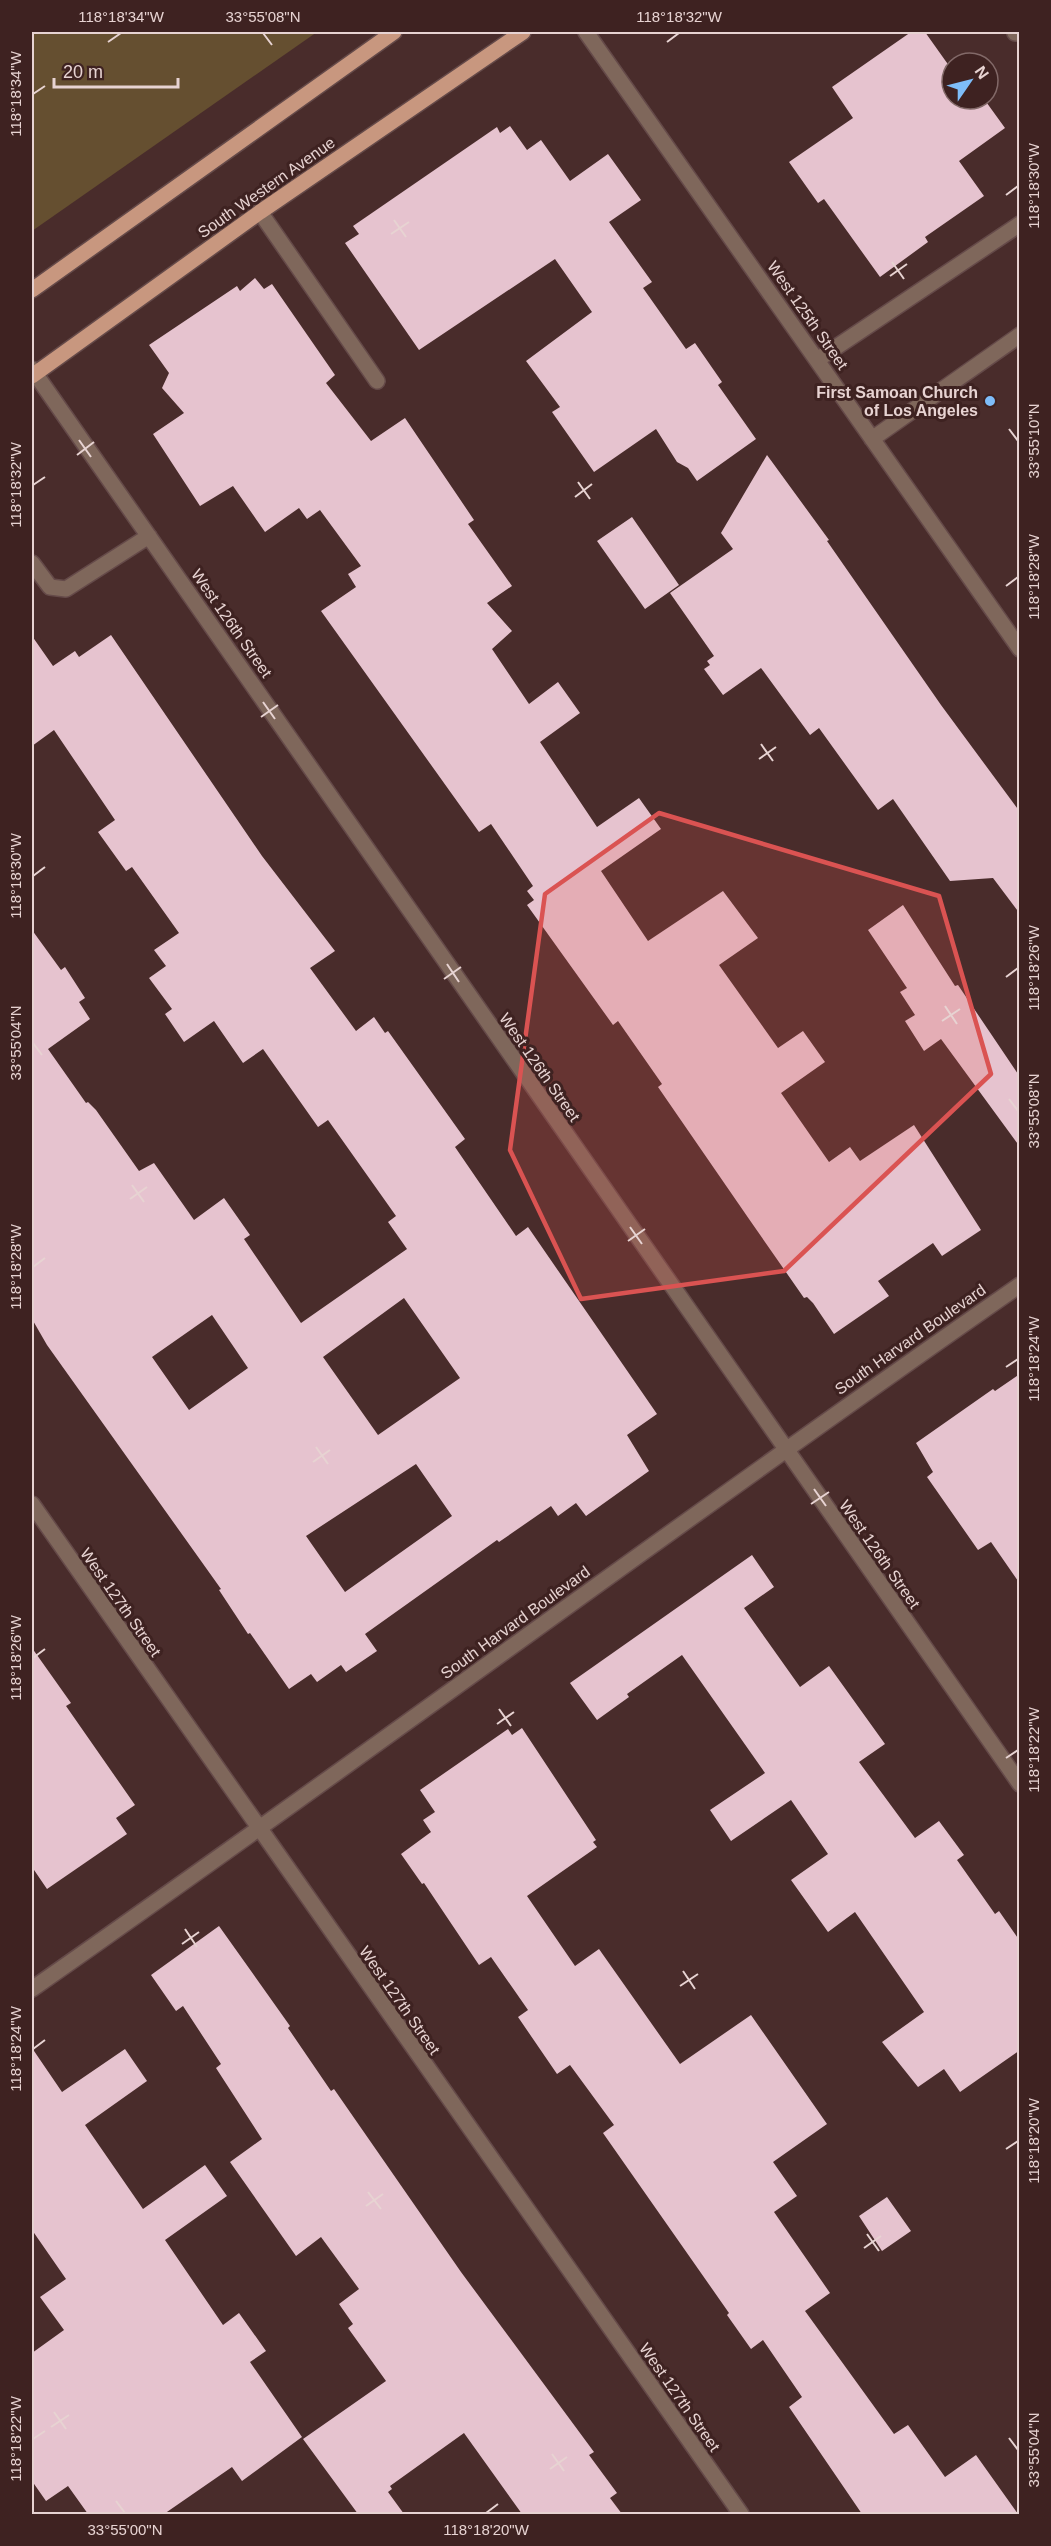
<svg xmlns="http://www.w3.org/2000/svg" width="1051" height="2546" viewBox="0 0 1051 2546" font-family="Helvetica,sans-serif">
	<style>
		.green { fill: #654f30 }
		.building { fill: #e6c3cf; fill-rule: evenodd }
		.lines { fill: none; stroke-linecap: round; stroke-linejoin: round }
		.minor-casing { stroke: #654a49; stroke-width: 18 }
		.major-casing { stroke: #654a49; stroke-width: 18 }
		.minor { stroke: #7f675b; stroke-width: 15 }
		.major { stroke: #c8977f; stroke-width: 15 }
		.marked { fill: #da5352; fill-opacity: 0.2; stroke: #da5352; stroke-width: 4.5; stroke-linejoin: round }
		.ticks { fill: none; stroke: #e7d3d2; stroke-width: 2 }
		.poi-dot { fill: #7ebdf9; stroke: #3e2221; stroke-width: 2 }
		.labels { text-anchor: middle; stroke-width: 6; stroke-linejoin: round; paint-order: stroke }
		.street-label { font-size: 16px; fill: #e7d3d2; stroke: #3e2221 }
		.poi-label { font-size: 16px; font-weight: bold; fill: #e7d3d2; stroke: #3e2221; text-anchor: end }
		.neatline { fill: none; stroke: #e7d3d2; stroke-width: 2 }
		.ticks-label { font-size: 15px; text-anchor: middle; fill: #e7d3d2 }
	</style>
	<rect width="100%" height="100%" fill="#492c2b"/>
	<path class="green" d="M32 32H317L32 231Z"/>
	<path class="building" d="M911 32H925L952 70V99H984L1005 128 959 161 984 196 925 237 928 242 880 277 824 199 818 203 789 162 853 118 832 87Z
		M510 126 527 150 541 140 570 181 608 154 641 200 609 222 652 282 643 288 686 349 695 343 722 382 718 385 756 439 697 481 688 468 677 462 656 429 594 472 552 412 560 407 526 361 592 312 555 259 419 350 345 243 359 234 353 226 497 127 500 133Z
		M255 278 264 289 272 284 335 375 326 383 371 441 405 418 474 520 468 524 512 586 487 603 512 631 492 649 529 704 558 682 580 713 540 742 597 827 639 798 661 829 601 871 648 941 723 891 758 938 719 965 778 1048 803 1031 825 1062 781 1093 829 1162 850 1147 860 1161 914 1125 981 1230 942 1256 933 1243 878 1281 889 1296 834 1334 813 1303 807 1297 804 1298 749 1219 658 1087 662 1084 618 1021 613 1025 527 905 534 900 527 891 533 886 491 824 479 832 321 611 356 587 348 574 361 566 320 510 307 519 299 508 265 532 233 486 200 506 153 434 184 413 162 388 169 373 149 345 237 286 240 291Z
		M767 455 829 540 827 541 941 705 1020 812V914L993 878 950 881 893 799 878 810 819 728 810 735 761 668 723 695 704 669 710 665 707 661 714 656 670 593 733 549 721 533Z
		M632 517 679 585 645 609 597 541Z
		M111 635 262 856 335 951 310 968 356 1031 374 1017 385 1033 388 1031 465 1139 455 1147 516 1236 528 1227 657 1414 627 1435 649 1471 586 1516 576 1503 558 1516 551 1506 499 1542 497 1540 365 1634 377 1651 346 1672 341 1665 317 1682 311 1674 289 1689 250 1633 248 1634 219 1590 221 1589 47 1345 32 1319V930L61 970 65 967 85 998 79 1002 90 1019 48 1049 86 1103 88 1102 96 1110 139 1171 154 1163 194 1220 224 1198 250 1235 244 1239 301 1323 407 1249 388 1222 396 1216 328 1120 318 1127 263 1049 243 1063 214 1021 184 1042 165 1014 172 1009 149 978 166 966 154 950 179 933 132 867 126 871 98 832 115 820 54 730 32 746V636L53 666 75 651 79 657ZM404 1298 460 1378 378 1435 323 1357ZM212 1315 248 1368 189 1410 152 1357ZM416 1464 452 1516 345 1592 306 1536Z
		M903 905 955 986 958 985 1020 1077V1147L941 1039 924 1051 905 1021 915 1015 900 992 907 988 868 930Z
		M1020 1374V1584L991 1542 978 1550 927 1477 933 1472 916 1443 993 1389 995 1391Z
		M752 1555 774 1587 744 1608 800 1687 829 1666 885 1744 859 1762 915 1838 939 1821 964 1855 957 1860 995 1914 999 1911 1020 1941V2050L960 2092 944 2069 918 2087 882 2042 924 2012 855 1912 828 1932 791 1880 828 1854 791 1800 731 1841 710 1810 765 1773 682 1655 627 1694 629 1697 597 1720 570 1683Z
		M32 1648 71 1703 66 1706 135 1805 116 1818 127 1834 47 1889 32 1867Z
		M522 1728 596 1840 593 1842 597 1847 527 1896 575 1966 599 1949 680 2064 751 2015 827 2124 773 2162 797 2196 774 2212 830 2293 805 2311 894 2434 908 2425 945 2477 976 2455 1018 2514H862L789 2407 802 2397 763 2340 751 2349 727 2315 729 2313 603 2133 614 2125 570 2065 557 2074 518 2017 528 2010 491 1957 479 1965 424 1883 422 1884 401 1854 431 1832 423 1820 435 1812 420 1790 508 1729 512 1735Z
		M219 1926 290 2026 288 2028 331 2091 334 2089 461 2272 594 2452 589 2455 617 2493 610 2498 622 2514H522L464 2433 390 2486 392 2489 388 2492 404 2514H358L303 2439 386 2381 348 2328 353 2324 339 2304 359 2289 321 2237 296 2256 230 2162 262 2139 216 2068 221 2064 183 2006 176 2011 151 1975Z
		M32 2048 62 2092 125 2049 147 2081 85 2125 143 2209 205 2165 227 2196 165 2240 223 2325 239 2313 266 2351 250 2362 302 2437 242 2481 232 2467 164 2514H88L68 2486 46 2501 32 2481V2353L64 2330 40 2297 66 2279 32 2230Z
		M887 2197 911 2231 882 2251 859 2216Z"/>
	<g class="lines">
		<defs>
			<path id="minor" d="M586 32 1020 649
				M1015 33 1017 32
				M260 212 377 381
				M817 360 1020 224
				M32 369 1020 1784
				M872 439 1020 335
				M32 563 50 587 66 589 149 536
				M32 1504 741 2514
				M32 1989C363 1758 687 1516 1020 1285"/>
			<path id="major" d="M32 290 394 32
				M32 376 260 212 523 32"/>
		</defs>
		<use href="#minor" class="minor-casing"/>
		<use href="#major" class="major-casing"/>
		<use href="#minor" class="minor"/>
		<use href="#major" class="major"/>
	</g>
	<path class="marked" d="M659 813 939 896 991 1074 784 1271 581 1299 510 1150 545 894Z"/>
	<path class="ticks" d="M263 33 272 45M108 42 121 33M667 42 679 33M33 94 45 86M1006 195 1018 186M394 220 406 237M391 234 409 222M892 262 904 279M890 276 907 264M1009 429 1018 441M79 440 91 457M77 455 94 442M578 482 590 499M33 485 45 477M575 497 592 484M1006 586 1018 577M263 702 275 719M261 717 278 705M761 744 773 761M759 759 776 747M33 876 45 867M447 964 459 982M1006 977 1018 968M444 979 461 967M945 1006 957 1024M942 1021 960 1009M33 1043 42 1055M1009 1099 1018 1111M132 1185 144 1202M130 1199 147 1187M630 1227 642 1244M628 1241 645 1229M33 1267 45 1258M1006 1367 1018 1359M316 1447 328 1464M313 1462 330 1450M814 1489 826 1506M811 1504 829 1492M33 1658 45 1649M499 1709 511 1726M497 1724 514 1712M1006 1758 1018 1750M185 1929 197 1947M182 1944 199 1932M683 1971 695 1989M680 1986 698 1974M33 2049 45 2040M1006 2149 1018 2141M368 2192 381 2209M366 2206 383 2194M867 2234 879 2251M864 2248 881 2236M54 2412 66 2429M51 2427 69 2415M1009 2438 1018 2450M33 2439 45 2431M552 2454 564 2471M550 2469 567 2457M116 2501 125 2513M486 2513 498 2504"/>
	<circle class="poi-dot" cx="990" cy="401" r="6"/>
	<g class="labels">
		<g class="street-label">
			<text transform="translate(266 187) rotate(-35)" y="6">South Western Avenue</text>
			<text transform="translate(808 315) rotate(55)" y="6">West 125th Street</text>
			<text transform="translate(232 623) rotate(55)" y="6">West 126th Street</text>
			<text transform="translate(540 1067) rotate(55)" y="6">West 126th Street</text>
			<text transform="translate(910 1339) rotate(-35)" y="6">South Harvard Boulevard</text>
			<text transform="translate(880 1554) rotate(55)" y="6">West 126th Street</text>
			<text transform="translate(121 1602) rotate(55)" y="6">West 127th Street</text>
			<text transform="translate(515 1622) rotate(-36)" y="6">South Harvard Boulevard</text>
			<text transform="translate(400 2000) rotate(55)" y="6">West 127th Street</text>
			<text transform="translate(680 2397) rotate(55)" y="6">West 127th Street</text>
		</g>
		<g class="poi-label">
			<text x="978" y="398">First Samoan Church<tspan x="978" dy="18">of Los Angeles</tspan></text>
		</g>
	</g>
	<rect width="1051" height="2546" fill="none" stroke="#3e2221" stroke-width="66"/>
	<g transform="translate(970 81) rotate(55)"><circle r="28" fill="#3e2221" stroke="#826968" stroke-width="1.5"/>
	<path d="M0-4.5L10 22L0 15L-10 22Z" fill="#7ebdf9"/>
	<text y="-9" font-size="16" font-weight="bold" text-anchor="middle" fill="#e7d3d2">N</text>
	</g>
	<path d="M54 78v9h124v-9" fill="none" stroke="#e7d3d2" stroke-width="3"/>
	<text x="63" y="78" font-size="18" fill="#e7d3d2" stroke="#3e2221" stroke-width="4.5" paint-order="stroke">20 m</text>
	<rect x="33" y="33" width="985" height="2480" class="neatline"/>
	<g class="ticks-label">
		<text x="121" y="22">118°18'34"W</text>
		<text x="263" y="22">33°55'08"N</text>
		<text x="679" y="22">118°18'32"W</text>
		<text transform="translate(16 94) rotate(-90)" y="5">118°18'34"W</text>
		<text transform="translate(1034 186) rotate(-90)" y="5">118°18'30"W</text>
		<text transform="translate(1034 441) rotate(-90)" y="5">33°55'10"N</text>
		<text transform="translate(16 485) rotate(-90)" y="5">118°18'32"W</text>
		<text transform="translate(1034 577) rotate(-90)" y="5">118°18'28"W</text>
		<text transform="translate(16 876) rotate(-90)" y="5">118°18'30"W</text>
		<text transform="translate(1034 968) rotate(-90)" y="5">118°18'26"W</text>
		<text transform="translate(16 1043) rotate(-90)" y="5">33°55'04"N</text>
		<text transform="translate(1034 1111) rotate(-90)" y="5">33°55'08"N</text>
		<text transform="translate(16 1267) rotate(-90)" y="5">118°18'28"W</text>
		<text transform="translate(1034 1359) rotate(-90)" y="5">118°18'24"W</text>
		<text transform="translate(16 1658) rotate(-90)" y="5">118°18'26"W</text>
		<text transform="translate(1034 1750) rotate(-90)" y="5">118°18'22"W</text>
		<text transform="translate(16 2049) rotate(-90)" y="5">118°18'24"W</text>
		<text transform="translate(1034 2141) rotate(-90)" y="5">118°18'20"W</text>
		<text transform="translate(16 2439) rotate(-90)" y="5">118°18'22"W</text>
		<text transform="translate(1034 2450) rotate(-90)" y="5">33°55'04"N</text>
		<text x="125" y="2535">33°55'00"N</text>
		<text x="486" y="2535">118°18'20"W</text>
	</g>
</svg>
